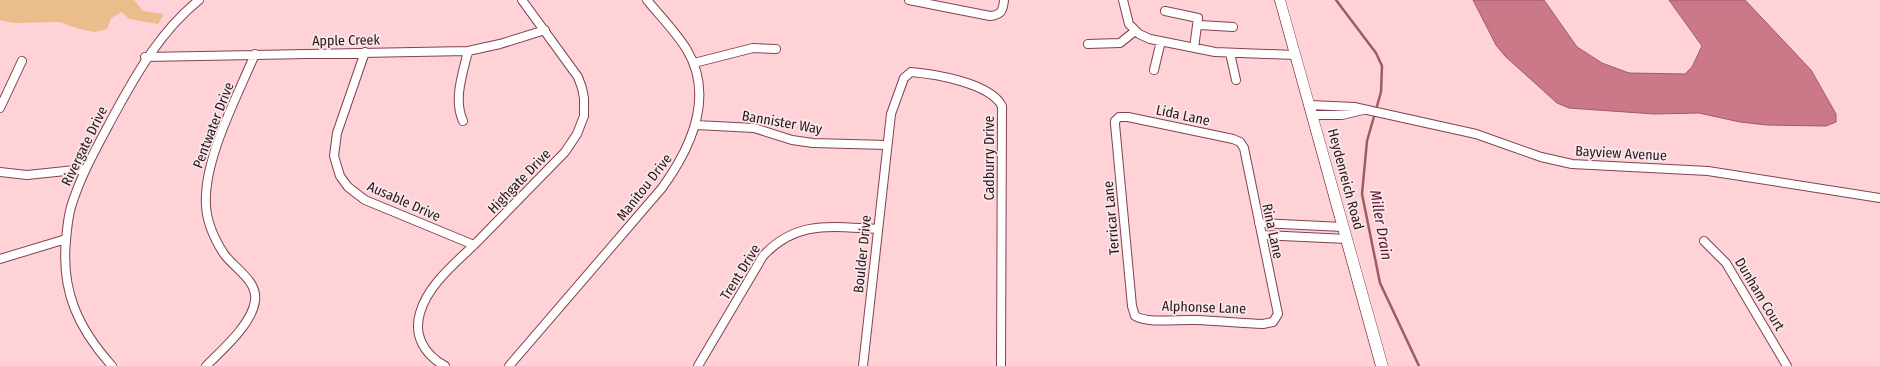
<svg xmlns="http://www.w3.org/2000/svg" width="1880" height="366" viewBox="0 0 1880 366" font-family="'Fira Sans Condensed',sans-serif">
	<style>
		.green { fill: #ebbd8c }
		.water { fill: #cb7988; stroke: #9c5b67 }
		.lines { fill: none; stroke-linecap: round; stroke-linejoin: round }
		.stream { stroke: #9c5b67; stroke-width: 2.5 }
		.minor-casing { stroke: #81434f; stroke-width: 10 }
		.tertiary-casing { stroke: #81434f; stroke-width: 1 }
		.minor { stroke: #fff; stroke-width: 8 }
		.tertiary { fill: #fff; fill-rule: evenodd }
		.labels { text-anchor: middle; stroke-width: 3.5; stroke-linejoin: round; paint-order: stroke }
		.street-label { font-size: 14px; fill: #2e1419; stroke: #f7e8ea }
		.water-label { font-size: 15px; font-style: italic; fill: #590f25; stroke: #f7e8ea }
	</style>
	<rect width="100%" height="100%" fill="#ffd2d8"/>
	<path class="green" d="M0 0H134L143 11 164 14 158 24 129 19 122 12 111 18 107 29 95 32 83 30 59 22 13 23 0 20Z"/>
	<path class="water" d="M1473 0H1544L1577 47 1602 63 1629 73 1685 74 1692 67 1702 46 1669 0H1745L1811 70 1836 114V122L1826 126 1767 125 1740 122 1699 113 1654 114 1569 108 1557 103 1505 56 1496 45Z"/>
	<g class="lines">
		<path class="stream" d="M1336 0 1376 53 1382 66 1381 92 1367 141 1362 194 1380 283 1419 366"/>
		<defs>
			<path id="minor" d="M909 0 990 16C1001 15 1003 11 1004 0
				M1123 0 1129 24 1139 34 1150 39 1215 52 1295 55
				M1165 11 1198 18 1194 48
				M1199 25 1233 27
				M1088 44 1120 43 1135 31
				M365 52 337 133 334 156 340 176 348 187 365 200 474 245
				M1230 53 1236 80
				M145 57 468 51 500 44 545 30
				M694 63 753 48 776 49
				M1154 70 1161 41
				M1310 105 1354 107 1476 134 1541 157 1572 164 1708 171 1880 198
				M0 108 22 61
				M1312 115H1342L1363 110
				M1119 117H1128L1233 139 1240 142 1244 148 1278 314 1273 322 1263 324C1241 323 1218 321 1196 320 1179 319 1149 324 1135 316L1132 306 1115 124V121Z
				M463 121C453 99 463 73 468 51
				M696 125 754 128 792 140 813 143 887 145
				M0 172 27 175 85 169
				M1259 223 1343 227
				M1262 235 1347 239
				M1704 241 1726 263 1787 366
				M0 259 66 239
				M112 366C78 328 61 291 66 240 67 229 68 217 71 207 81 174 99 143 115 113 138 71 161 31 199 0
				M206 366C222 350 252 324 255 301 258 281 235 269 224 254 215 240 207 224 206 206 203 160 237 97 255 54
				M445 366C425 355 413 336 420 313 428 284 457 262 477 242 506 212 536 182 565 152L577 134 584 116V98L582 88 578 77 522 0
				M509 366 662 188C691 148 715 97 687 50 676 32 660 16 647 0
				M698 366 763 256C797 219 833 227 878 229
				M863 366 891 114 904 78 911 72C935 74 990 83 1002 106L1001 366"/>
			<path id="tertiary" d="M1275 0H1285L1388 366H1376Z"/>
		</defs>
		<use href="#minor" class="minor-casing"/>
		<use href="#tertiary" class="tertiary-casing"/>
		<use href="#minor" class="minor"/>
		<use href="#tertiary" class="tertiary"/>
	</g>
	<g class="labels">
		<g class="street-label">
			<text transform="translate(346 40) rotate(-1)" y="5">Apple Creek</text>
			<text transform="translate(1183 115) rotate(12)" y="5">Lida Lane</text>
			<text transform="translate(782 122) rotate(10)" y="5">Bannister Way</text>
			<text transform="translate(213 125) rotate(-69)" y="5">Pentwater Drive</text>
			<text transform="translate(84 146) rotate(-64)" y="5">Rivergate Drive</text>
			<text transform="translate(1621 153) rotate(3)" y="5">Bayview Avenue</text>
			<text transform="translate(989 158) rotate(-90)" y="5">Cadburry Drive</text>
			<text transform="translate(1346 179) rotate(75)" y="5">Heydenreich Road</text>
			<text transform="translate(519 181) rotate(-46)" y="5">Highgate Drive</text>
			<text transform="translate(644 187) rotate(-52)" y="5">Manitou Drive</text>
			<text transform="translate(404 201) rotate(24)" y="5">Ausable Drive</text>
			<text transform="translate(1111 218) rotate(-95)" y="5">Terricar Lane</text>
			<text transform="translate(1273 231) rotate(78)" y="5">Rina Lane</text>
			<text transform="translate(862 254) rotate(-84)" y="5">Boulder Drive</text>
			<text transform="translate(740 272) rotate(-58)" y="5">Trent Drive</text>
			<text transform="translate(1760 294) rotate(59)" y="5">Dunham Court</text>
			<text transform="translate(1204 307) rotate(2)" y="5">Alphonse Lane</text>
		</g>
		<g class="water-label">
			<text transform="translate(1381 225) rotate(80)" y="5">Miller Drain</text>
		</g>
	</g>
</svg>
